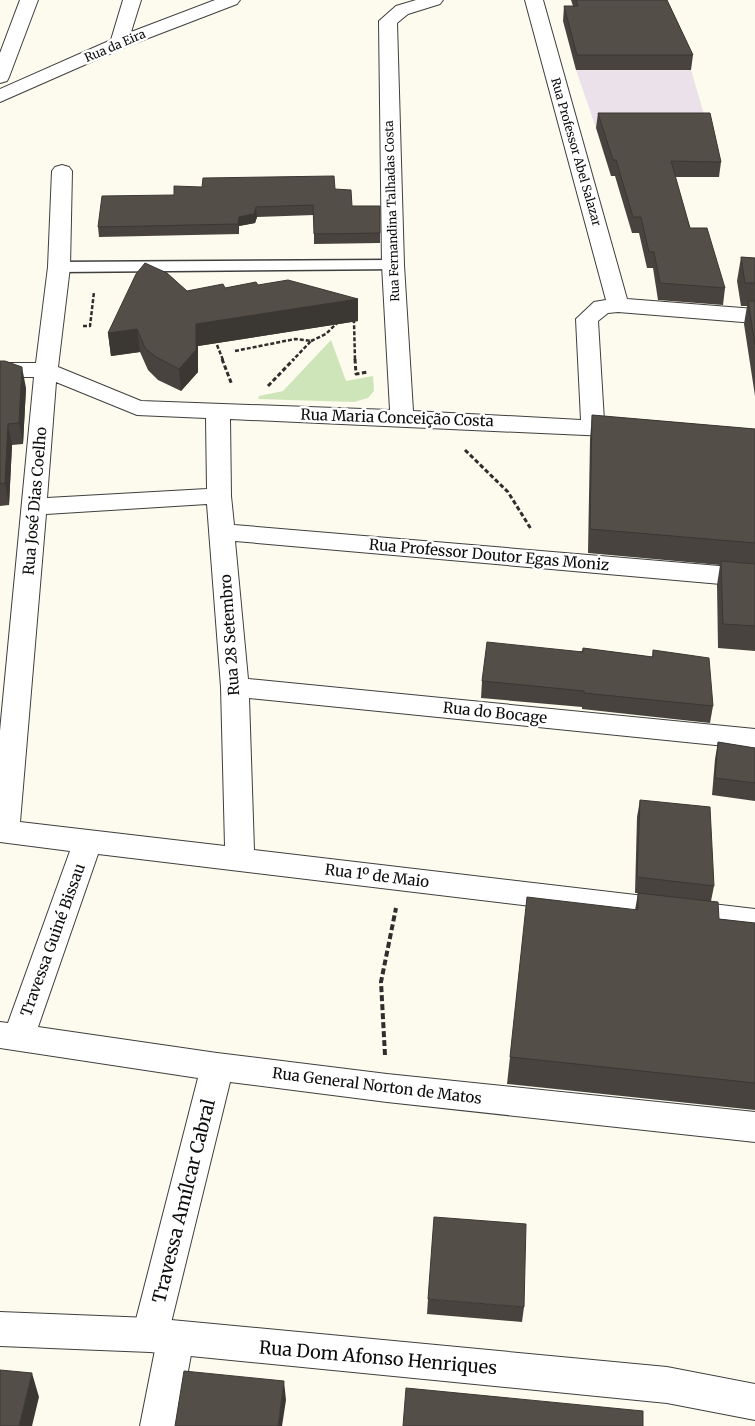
<svg xmlns="http://www.w3.org/2000/svg" width="755" height="1426" viewBox="0 0 755 1426" font-family="Merriweather,serif">
	<style>
		.industrial { fill: #eae1ea }
		.green { fill: #cee5ba }
		.lines { fill: none; stroke-linecap: round; stroke-linejoin: round }
		.service-casing { stroke: #3f3f3f; stroke-width: 3 }
		.minor-casing { stroke: #3f3f3f; stroke-width: 2 }
		.tertiary-casing { stroke: #3f3f3f; stroke-width: 2 }
		.path-far2 { stroke: #2e2e2e; stroke-width: 2.5; stroke-dasharray: 4 2; stroke-linecap: butt }
		.path-far1 { stroke: #2e2e2e; stroke-width: 3; stroke-dasharray: 4.5 2.5; stroke-linecap: butt }
		.path { stroke: #2e2e2e; stroke-width: 4; stroke-dasharray: 6 3; stroke-linecap: butt }
		.service { fill: #fff; fill-rule: evenodd }
		.minor { fill: #fff; fill-rule: evenodd }
		.tertiary { fill: #fff; fill-rule: evenodd }
		.wall { fill: #48433f }
		.shaded-wall { fill: #3b3733 }
		.building { fill: #544e49; stroke: #3b3733 }
		.labels { text-anchor: middle; stroke-width: 5; stroke-linejoin: round; paint-order: stroke }
		.far-street-label { font-size: 12px; fill: #0c0c0c; stroke: #fff }
		.street-label { font-size: 15px; fill: #0c0c0c; stroke: #fff }
		.near-street-label { font-size: 18px; fill: #0c0c0c; stroke: #fff }
	</style>
	<rect width="100%" height="100%" fill="#fdfbed"/>
	<path class="industrial" d="M576 70H691L708 128H596Z"/>
	<path class="green" d="M331 340 346 381 373 376 374 391 368 398 354 402 258 399 259 396 283 391Z"/>
	<g class="lines">
		<defs>
			<path id="service" d="M393 260 399 261 402 265 399 269 59 272 53 271 50 267 53 263 59 262Z"/>
			<path id="minor" d="M20 0H38L9 77 7 81 0 83V53Z
				M123 0H141L131 32 215 0H240L237 4 125 47 0 102V89L111 40Z
				M416 0H443L440 4 408 14 397 23 404 265 413 411 581 420 576 319 594 302 606 300 525 0H543L627 299 755 309V323L618 312 608 313 598 321 604 421 637 425 641 430 637 435 629 437 230 419 231 496 234 525 755 569V587L235 541 248 679 755 729V749L249 698 254 850 755 909V933L98 854 38 1027 217 1053 387 1074 755 1112V1142L387 1102 230 1082 171 1323 176 1321 189 1326 194 1338 178 1426H140L155 1350 150 1352 137 1347 132 1335 198 1078 0 1048V1022L8 1023 70 851 0 842V731L34 377H0V363H36L48 267 52 171 55 167 62 165 69 167 72 171 70 267 58 367 141 401 390 410 382 265 379 21 396 6ZM56 382 137 415 206 418 207 489 47 498ZM207 504 221 687 225 846 20 822 46 514Z"/>
			<path id="tertiary" d="M0 1312 150 1318 667 1367 755 1384V1420L667 1403 150 1352 0 1346Z"/>
		</defs>
		<use href="#service" class="service-casing"/>
		<use href="#minor" class="minor-casing"/>
		<use href="#tertiary" class="tertiary-casing"/>
		<path class="path-far2" d="M352 320 354 322 355 360
			M83 326H90L94 292
			M311 341 326 334 337 323
			M217 345 223 360
			M235 351 295 339 311 341 293 360"/>
		<path class="path-far1" d="M222 359 232 385
			M355 359 356 374 368 372
			M268 386 294 359
			M465 450 508 492 531 529"/>
		<path class="path" d="M385 1055 381 982 396 908"/>
		<use href="#service" class="service"/>
		<use href="#minor" class="minor"/>
		<use href="#tertiary" class="tertiary"/>
	</g>
	<path class="wall" d="M571 0H667L693 55 691 70H576L563 21 564 6H573Z
		M598 113 721 162 719 177H675L690 228 725 288 723 305 658 300 653 268H647L639 233H632L615 176H611L596 128Z
		M335 189 352 206H380V243L314 244V215L257 217 255 223 239 226V234L99 237 98 227 174 195Z
		M741 257 755 258V396L744 324 747 306H741L737 281Z
		M258 285 358 299V321L198 346V372L181 391 158 380 148 370 140 352 111 356 108 333 187 291Z
		M0 361 26 388 23 444 12 445 9 505 0 506Z
		M592 415 755 429V651L718 648 717 585 720 565 588 553 590 439Z
		M583 648 652 657 653 650 713 706 710 723 582 709V707L481 698 482 681 582 651Z
		M718 742 755 748V801L712 795 715 759Z
		M640 800 714 886 711 901 719 919 755 923V1110L507 1084 510 1057 635 910 638 893H635L637 817Z
		M428 1299 524 1307 522 1322 427 1314Z"/>
	<path class="shaded-wall" d="M256 207 257 217 255 223 239 226V234L238 224 239 217Z
		M358 299V321L198 346V372L181 391 179 369 196 324Z
		M137 329 140 352 111 356 108 333Z
		M22 367 26 388 23 444 19 423Z
		M8 424 12 445 9 505 5 483Z
		M32 1373 39 1397 32 1426H19Z
		M284 1381 286 1400 282 1426H278Z"/>
	<path class="building" d="M576 0H667L693 55H577L564 6H578Z
		M598 113H710L721 162 671 161 690 228H707L725 288 660 283 654 252H649L641 217H633L616 160H613Z
		M334 176 335 189 351 190 352 206H380V233L314 234 313 205 256 207 254 214 239 217 238 224 98 227 102 196 174 195V186L202 187 203 178Z
		M741 257 755 258V283H745Z
		M145 263 167 273 187 291 223 284 225 288 256 282 258 285 288 280 358 299 196 324V350L179 369 156 357 145 348 137 329 108 333 136 274Z
		M748 301H755V345Z
		M0 361H5L22 367 19 423 8 424 5 483 0 484Z
		M592 415 755 429V543L590 529Z
		M721 561 755 564V626L723 624Z
		M487 642 583 652V648L653 657V650L709 658 713 706 584 693V691L482 681Z
		M718 742 755 748V783L715 778Z
		M640 800 710 807 714 886 637 877Z
		M638 893 718 902 719 919 755 923V1083L510 1057 527 897 638 910Z
		M434 1217 526 1224 524 1307 428 1299Z
		M0 1370 32 1373 19 1426H0Z
		M184 1371 284 1381 278 1426H175Z
		M406 1388 643 1411V1426H403Z"/>
	<g class="labels">
		<g class="far-street-label">
			<text transform="translate(115 46) rotate(-23)" y="4">Rua da Eira</text>
			<text transform="translate(576 152) rotate(74)" y="4">Rua Professor Abel Salazar</text>
			<text transform="translate(392 211) rotate(-92)" y="4">Rua Fernandina Talhadas Costa</text>
		</g>
		<g class="street-label">
			<text transform="translate(397 418) rotate(2)" y="5">Rua Maria Conceição Costa</text>
			<text transform="translate(35 501) rotate(-85)" y="5">Rua José Dias Coelho</text>
			<text transform="translate(489 555) rotate(5)" y="5">Rua Professor Doutor Egas Moniz</text>
			<text transform="translate(230 635) rotate(-94)" y="5">Rua 28 Setembro</text>
			<text transform="translate(495 713) rotate(6)" y="5">Rua do Bocage</text>
			<text transform="translate(377 876) rotate(7)" y="5">Rua 1º de Maio</text>
			<text transform="translate(53 940) rotate(-70)" y="5">Travessa Guiné Bissau</text>
			<text transform="translate(377 1086) rotate(7)" y="5">Rua General Norton de Matos</text>
		</g>
		<g class="near-street-label">
			<text transform="translate(184 1201) rotate(-76)" y="6">Travessa Amílcar Cabral</text>
			<text transform="translate(378 1358) rotate(5)" y="6">Rua Dom Afonso Henriques</text>
		</g>
	</g>
</svg>
